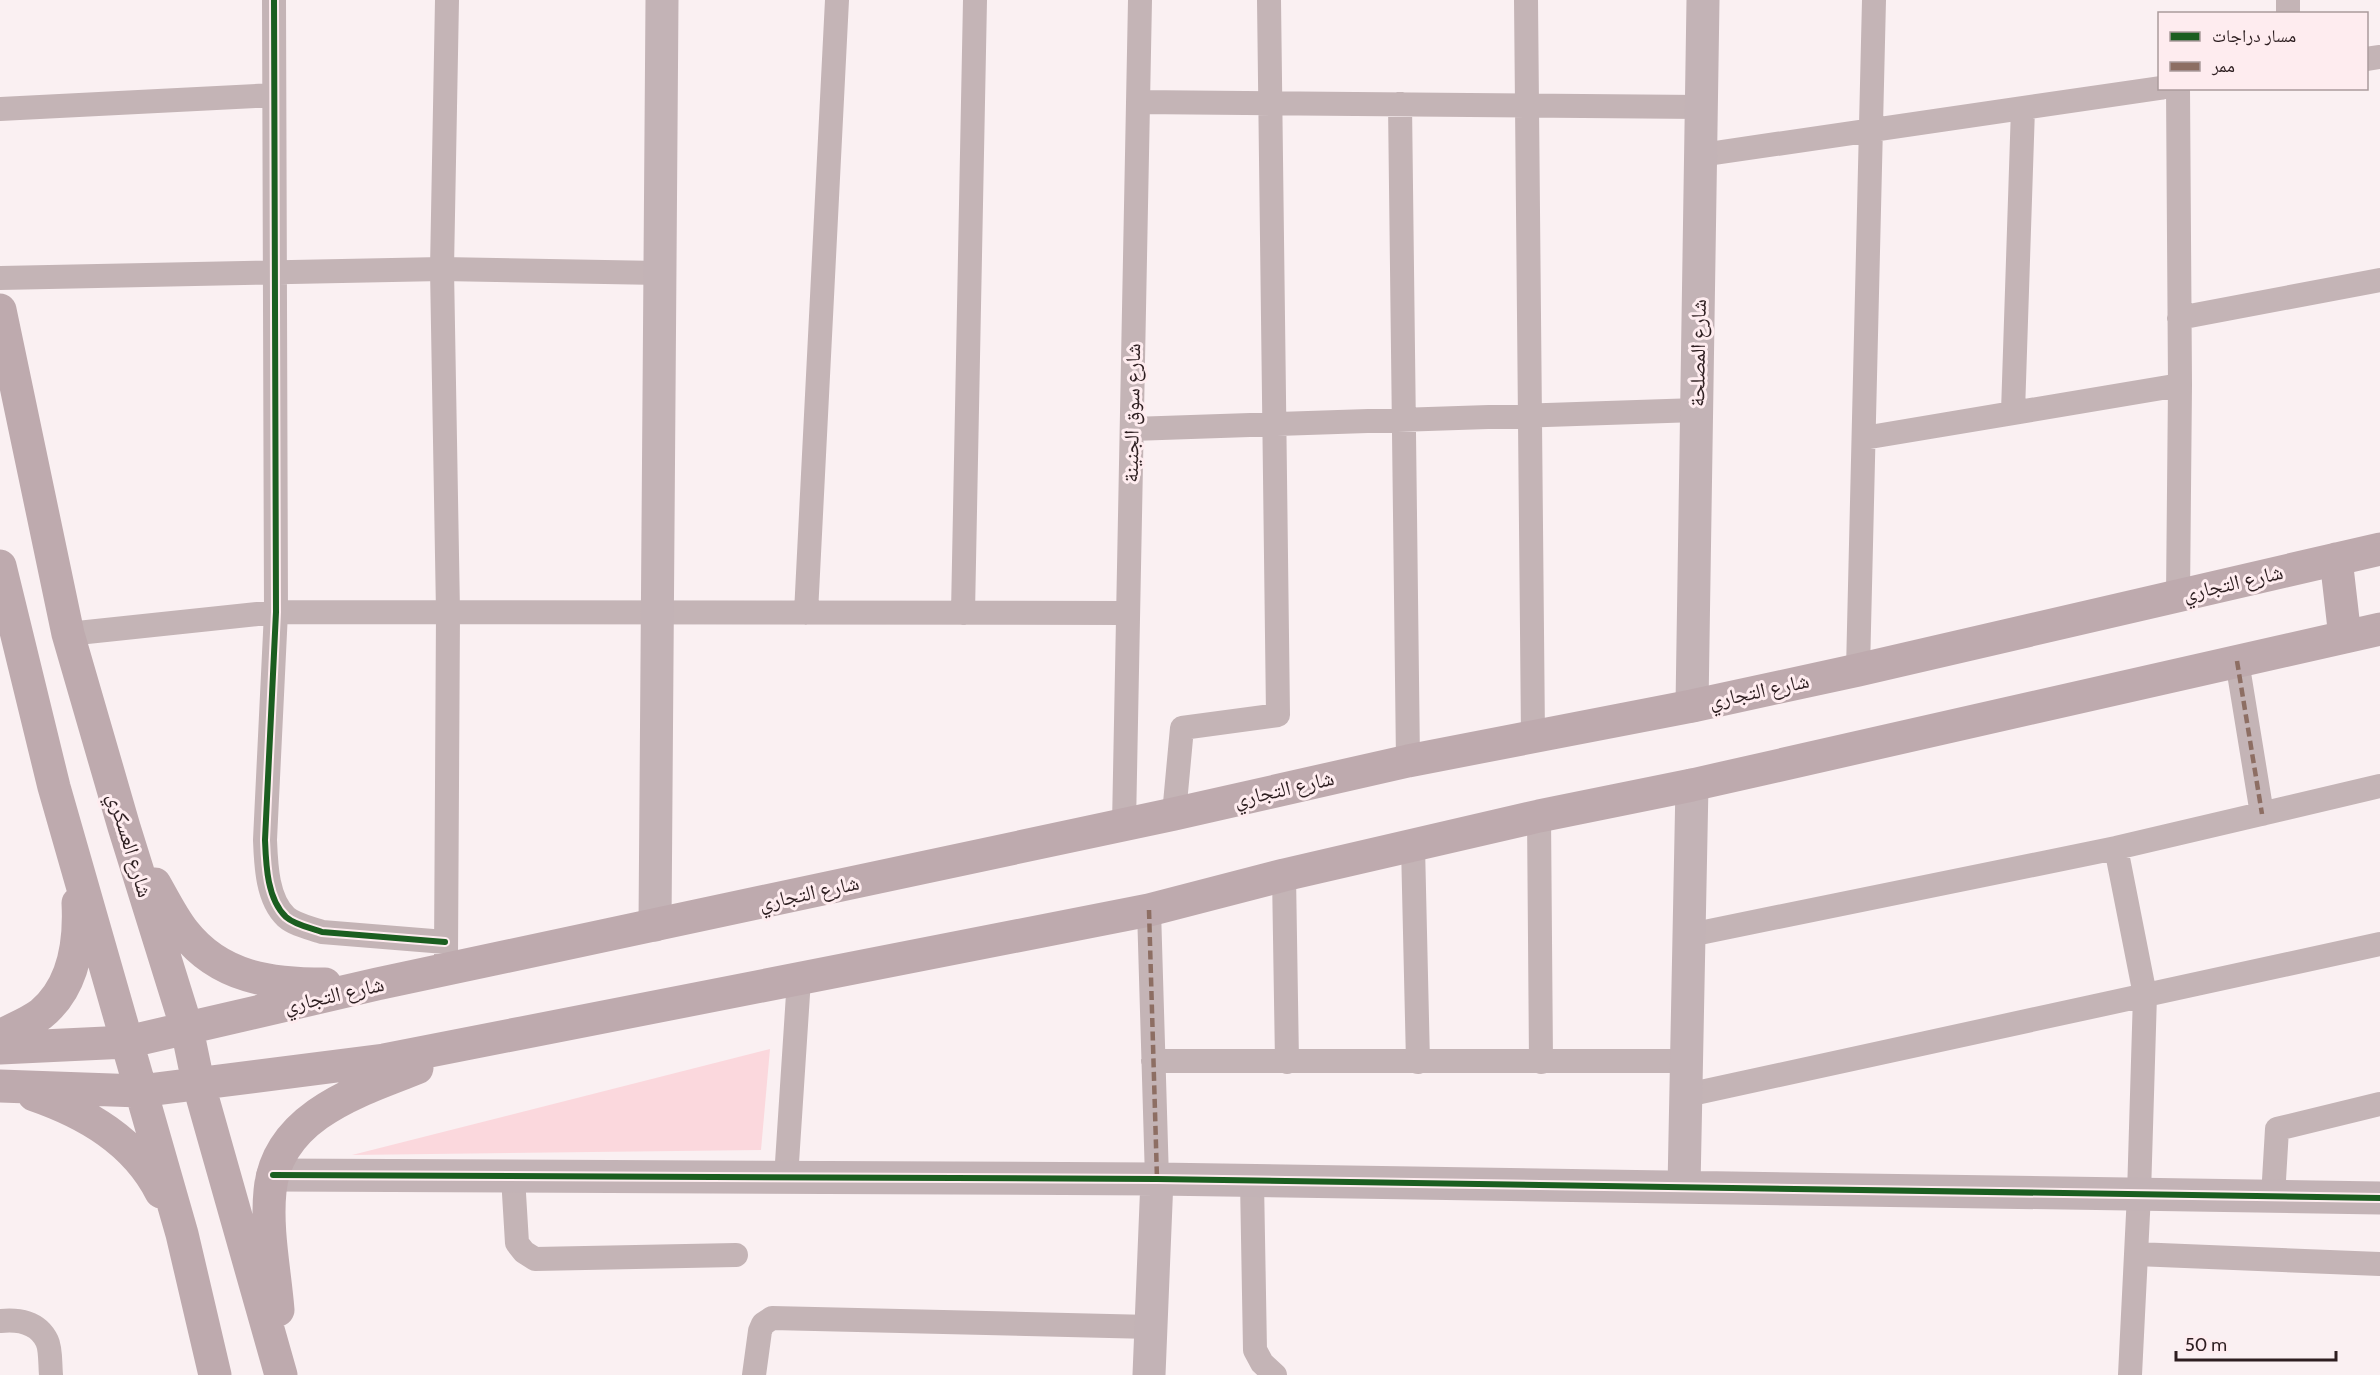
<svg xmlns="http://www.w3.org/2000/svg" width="2380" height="1375" viewBox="0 0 2380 1375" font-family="Cabin,'Noto Naskh Arabic',sans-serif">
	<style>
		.green { fill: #fbd8dd }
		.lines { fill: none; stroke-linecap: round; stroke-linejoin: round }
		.street { stroke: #c4b4b6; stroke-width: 24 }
		.secondary { stroke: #c3b3b6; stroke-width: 33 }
		.primary { stroke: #beaaae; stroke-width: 33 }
		.quiet { stroke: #8d6e63; stroke-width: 4.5; stroke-dasharray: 9 4.5; stroke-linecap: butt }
		.cycleway-casing { stroke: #feecef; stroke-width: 10 }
		.cycleway { stroke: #1b5e20; stroke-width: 6 }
		.labels { text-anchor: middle; stroke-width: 6; stroke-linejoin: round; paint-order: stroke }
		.street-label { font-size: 21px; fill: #2d1e20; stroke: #feecef }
	</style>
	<rect width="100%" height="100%" fill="#faf0f2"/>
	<path class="green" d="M770 1049 761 1150 352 1155Z"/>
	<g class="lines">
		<path class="street" d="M274 0 276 612 265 840C266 865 267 899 286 917 295 925 311 928 322 932L445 942
			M1526 0 1533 737
			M2288 0V14
			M2366 59 2380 57
			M1138 102 1701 107
			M1400 104 1408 761
			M0 109 274 95
			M1701 155 2160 88
			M0 278 442 269 660 273
			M2179 318 2380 280
			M2013 412 2023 108
			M1132 429 1697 410
			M1864 438 2180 385
			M2178 597 2180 385 2178 88
			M806 613 837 0
			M963 613 975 0
			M68 634 276 612 1128 613
			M2237 661 2262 814
			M1858 670 1874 0
			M1174 814 1182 728 1278 715 1269 0
			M1539 816 1541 1062
			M1124 825 1140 0
			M1413 846 1418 1062
			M2116 848 2145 995 2139 1194 2130 1375
			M1284 875 1287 1062
			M1149 910 1157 1179
			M1690 935 2116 848 2380 786
			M446 957 448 612 442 269 447 0
			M1153 1061H1687
			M1687 1095 2380 944
			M513 1177 517 1243 524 1252 535 1259 736 1255
			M786 1178 799 979
			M1252 1181 1255 1350 1262 1363 1275 1375
			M2273 1197 2277 1129 2380 1104
			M2136 1254 2380 1264
			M0 1321C18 1319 38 1322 47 1341 51 1349 50 1365 51 1375
			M754 1375 760 1331 763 1324 772 1318 1151 1327"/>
		<path class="secondary" d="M1692 706 1703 0
			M655 925 662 0
			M273 1175 1157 1179 2380 1198
			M1684 1187 1692 785
			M1149 1375 1157 1179"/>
		<path class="primary" d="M0 310 68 634 124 827 187 1029 198 1082 281 1375
			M2336 559 2345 637
			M0 566 54 787 182 1234 215 1375
			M155 884C164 900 173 918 184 932 220 978 271 984 325 984
			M0 1036C13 1029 29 1023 41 1014 74 987 80 942 78 903
			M0 1048 127 1042 377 984 1174 814 1408 761 1692 706 1858 670 2380 549
			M0 1086 140 1091 384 1060 1149 910 1284 875 1539 816 1692 785 2380 629
			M34 1095C86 1113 135 1141 161 1192
			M278 1310C275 1272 266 1230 270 1191 277 1116 358 1091 417 1068"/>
		<path class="quiet" d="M2237 661 2262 814
			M1149 910 1157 1179"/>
		<defs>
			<path id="cycleway" d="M274 0 276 612 265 840C266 865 267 899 286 917 295 925 311 928 322 932L445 942
				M273 1175 1157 1179 2380 1198"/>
		</defs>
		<use href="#cycleway" class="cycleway-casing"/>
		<use href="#cycleway" class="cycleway"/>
	</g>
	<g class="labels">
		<g class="street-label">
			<text transform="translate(1698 353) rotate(-89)" y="7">شارع المصلحة</text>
			<text transform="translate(1132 413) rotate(-89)" y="7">شارع سوق الجنينة</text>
			<text transform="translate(2233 583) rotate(-13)" y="7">شارع التجاري</text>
			<text transform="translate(1759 691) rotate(-12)" y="7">شارع التجاري</text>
			<text transform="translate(1284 789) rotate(-13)" y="7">شارع التجاري</text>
			<text transform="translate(130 845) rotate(73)" y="7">شارع العسكري</text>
			<text transform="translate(809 893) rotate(-12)" y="7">شارع التجاري</text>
			<text transform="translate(334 995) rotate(-13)" y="7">شارع التجاري</text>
		</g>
	</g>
	<rect x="2158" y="12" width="210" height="78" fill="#feecef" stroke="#aa9a9c" stroke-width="1.5"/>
	<rect x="2170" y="32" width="30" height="9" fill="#1b5e20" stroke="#aa9a9c" stroke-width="1.5"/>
	<text x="2212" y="42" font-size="18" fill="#2d1e20">مسار دراجات</text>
	<rect x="2170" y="62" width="30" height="9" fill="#8d6e63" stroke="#aa9a9c" stroke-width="1.5"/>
	<text x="2212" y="72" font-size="18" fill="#2d1e20">ممر</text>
	<path d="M2176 1351v9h160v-9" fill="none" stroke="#2d1e20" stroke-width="3"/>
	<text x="2185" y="1351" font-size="18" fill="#2d1e20" stroke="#feecef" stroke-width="4.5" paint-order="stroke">50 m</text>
</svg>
